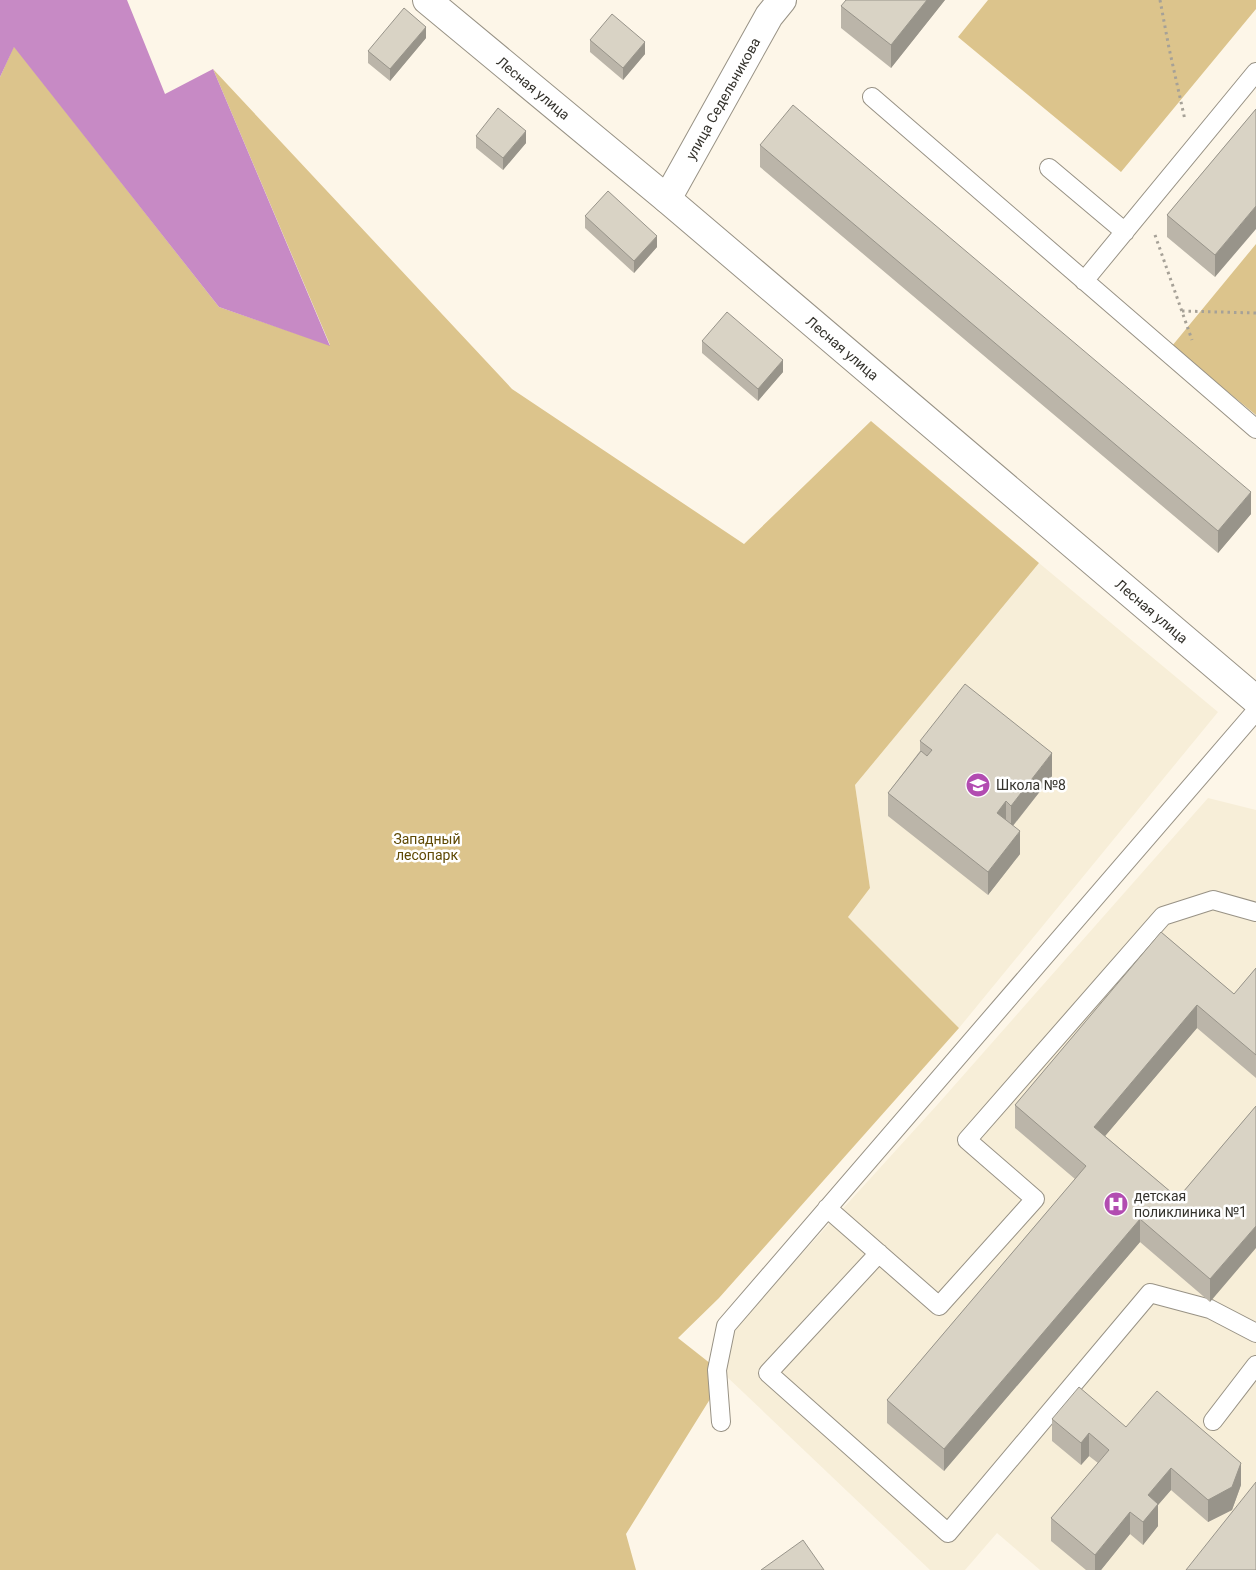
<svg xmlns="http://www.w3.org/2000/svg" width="1256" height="1570" viewBox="0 0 1256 1570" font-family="Roboto,sans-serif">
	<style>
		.built { fill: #f7eed8 }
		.green { fill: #dcc48c }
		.water { fill: #c78ac5 }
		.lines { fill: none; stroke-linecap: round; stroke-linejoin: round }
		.service-casing { stroke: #989285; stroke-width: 20 }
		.minor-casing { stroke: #989285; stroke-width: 30 }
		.path { stroke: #a6a197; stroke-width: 3; stroke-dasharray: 2.5 4; stroke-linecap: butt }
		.service { stroke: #fff; stroke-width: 18 }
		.minor { stroke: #fff; stroke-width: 28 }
		.wall { fill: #bbb5a9 }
		.shaded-wall { fill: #98948a }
		.building { fill: #d9d3c5; stroke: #98948a }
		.labels { text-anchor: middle; stroke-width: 5; stroke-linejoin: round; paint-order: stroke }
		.street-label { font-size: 14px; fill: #35332d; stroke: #fff }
		.poi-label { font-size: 14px; fill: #35332d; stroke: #fff; text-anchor: start }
		.park-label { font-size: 14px; fill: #5f4904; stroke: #fff }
	</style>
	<rect width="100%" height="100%" fill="#fdf6e8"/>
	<path class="built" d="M1039 563 1218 712 959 1028 848 917 870 888 855 785Z
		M1208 798 1256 810V1570H1040L997 1533 965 1570H930L725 1375 728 1335 938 1104Z"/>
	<path class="green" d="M988 0H1256V9L1121 172 958 37Z
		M14 46 219 307 330 345 213 69 512 389 744 544 871 421 1039 563 855 785 870 888 848 917 959 1028 719 1298 678 1338 725 1375 626 1534 636 1570H0V77Z
		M1256 244V415L1172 346Z"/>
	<path class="water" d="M0 0H127L165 94 213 69 330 346 219 307 14 47 0 77Z"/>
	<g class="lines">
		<defs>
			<path id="service" d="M872 97 1256 429
				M1049 168 1125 232
				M1084 281 1256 72
				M827 1208 939 1306 1035 1199 967 1140 1163 916 1213 900 1256 912
				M879 1253 768 1373 948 1533 1150 1293 1210 1309 1256 1333
				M1213 1421 1256 1365
				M721 1422 717 1370 726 1326 1256 711"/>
			<g id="minor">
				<path id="s1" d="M427 0 667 199 1256 700"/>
				<path id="s2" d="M667 199 769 16 782 0"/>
			</g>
		</defs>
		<use href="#service" class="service-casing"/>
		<use href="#minor" class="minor-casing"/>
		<path class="path" d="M1160 0 1169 48 1185 120
			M1155 235 1192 340
			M1182 311 1256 313"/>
		<use href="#service" class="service"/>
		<use href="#minor" class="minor"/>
	</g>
	<path class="wall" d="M945 0 891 68 841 28V6Z
		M426 38 390 81 368 63V51Z
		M590 40 645 54 623 80 590 52Z
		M1256 109 1215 277 1167 237V215Z
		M476 136 526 143 503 170 476 148Z
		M760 145 1251 514 1218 553 760 167Z
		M585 216 657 247 634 273 585 228Z
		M702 341 783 372 758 401 702 353Z
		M920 741 1052 776 1013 826 1020 854 988 895 888 816V793L920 751Z
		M1161 932 1234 994 1256 968V1078L1197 1028 1105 1136 1178 1198 1256 1106 1210 1302 1140 1242 944 1471 887 1423V1400L1075 1179 1015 1128V1105Z
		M1052 1419 1126 1427 1241 1485 1232 1510 1208 1522 1171 1490 1158 1505V1526L1143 1545 1130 1534 1101 1570H1086L1051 1541V1518L1098 1463 1089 1456 1081 1465 1052 1441Z"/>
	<path class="shaded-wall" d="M927 0H945L891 68V45Z
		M426 27V38L390 81V69Z
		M645 42V54L623 80V68Z
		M526 131V143L503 170V158Z
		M1256 206V229L1215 277V255Z
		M657 236V247L634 273V261Z
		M783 360V372L758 401V389Z
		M1251 492V514L1218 553V531Z
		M1052 753V776L1011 828V806Z
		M1006 801V824L997 813Z
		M1020 831V854L988 895V872Z
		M1197 1005V1028L1094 1149V1127Z
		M1140 1219V1242L944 1471V1449Z
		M1256 1226V1248L1210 1302V1279Z
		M1089 1433V1456L1081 1465V1443Z
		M1241 1463V1485L1232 1510 1208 1522V1500Z
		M1171 1468V1490L1158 1505V1526L1143 1545V1522L1148 1495Z
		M1130 1512V1534L1101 1570H1095V1555Z"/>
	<path class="building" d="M846 0H927L891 45 841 6Z
		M404 8 426 27 390 69 368 51Z
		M612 14 645 42 623 68 590 40Z
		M793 105 1251 492 1218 531 760 145Z
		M498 108 526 131 503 158 476 136Z
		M1256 109V206L1215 255 1167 215Z
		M608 191 657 236 634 261 585 216Z
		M727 312 783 360 758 389 702 341Z
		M965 684 1052 753 1011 806 1006 801 997 813 1020 831 988 872 888 793 921 751 927 756 932 750 920 741Z
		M1161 932 1234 994 1256 968V1055L1197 1005 1094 1127 1178 1198 1256 1106V1226L1210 1279 1140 1219 944 1449 887 1400 1086 1166 1015 1105Z
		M1079 1387 1126 1427 1157 1391 1241 1463 1232 1487 1208 1500 1171 1468 1148 1495 1158 1504 1143 1522 1130 1512 1095 1555 1051 1518 1109 1450 1089 1433 1081 1443 1052 1419Z
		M1256 1482V1570H1186Z
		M803 1540 824 1570H761Z"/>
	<defs>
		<symbol id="school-disc" viewBox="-11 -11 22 22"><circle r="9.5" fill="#b24cb1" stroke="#fff"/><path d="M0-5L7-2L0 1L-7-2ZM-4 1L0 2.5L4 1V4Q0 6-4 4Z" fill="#fff"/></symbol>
		<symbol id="hospital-disc" viewBox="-11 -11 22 22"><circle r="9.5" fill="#b24cb1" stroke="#fff"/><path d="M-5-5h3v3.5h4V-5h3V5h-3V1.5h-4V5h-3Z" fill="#fff"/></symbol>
	</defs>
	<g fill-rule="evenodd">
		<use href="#school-disc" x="964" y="771" width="28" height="28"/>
		<use href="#hospital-disc" x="1102" y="1190" width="28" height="28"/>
	</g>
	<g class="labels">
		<g class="street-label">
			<text dy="5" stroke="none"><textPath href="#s1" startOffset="138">Лесная улица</textPath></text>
			<text dy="5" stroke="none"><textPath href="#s2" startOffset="115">улица Седельникова</textPath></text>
			<text dy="5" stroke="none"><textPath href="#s1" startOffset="542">Лесная улица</textPath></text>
			<text dy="5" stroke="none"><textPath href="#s1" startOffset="948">Лесная улица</textPath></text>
		</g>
		<g class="poi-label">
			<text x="996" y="790">Школа №8</text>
			<text x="1134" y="1201">детская<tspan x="1134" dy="16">поликлиника №1</tspan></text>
		</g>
		<g class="park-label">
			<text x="427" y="844">Западный<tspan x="427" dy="16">лесопарк</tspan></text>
		</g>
	</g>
</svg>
